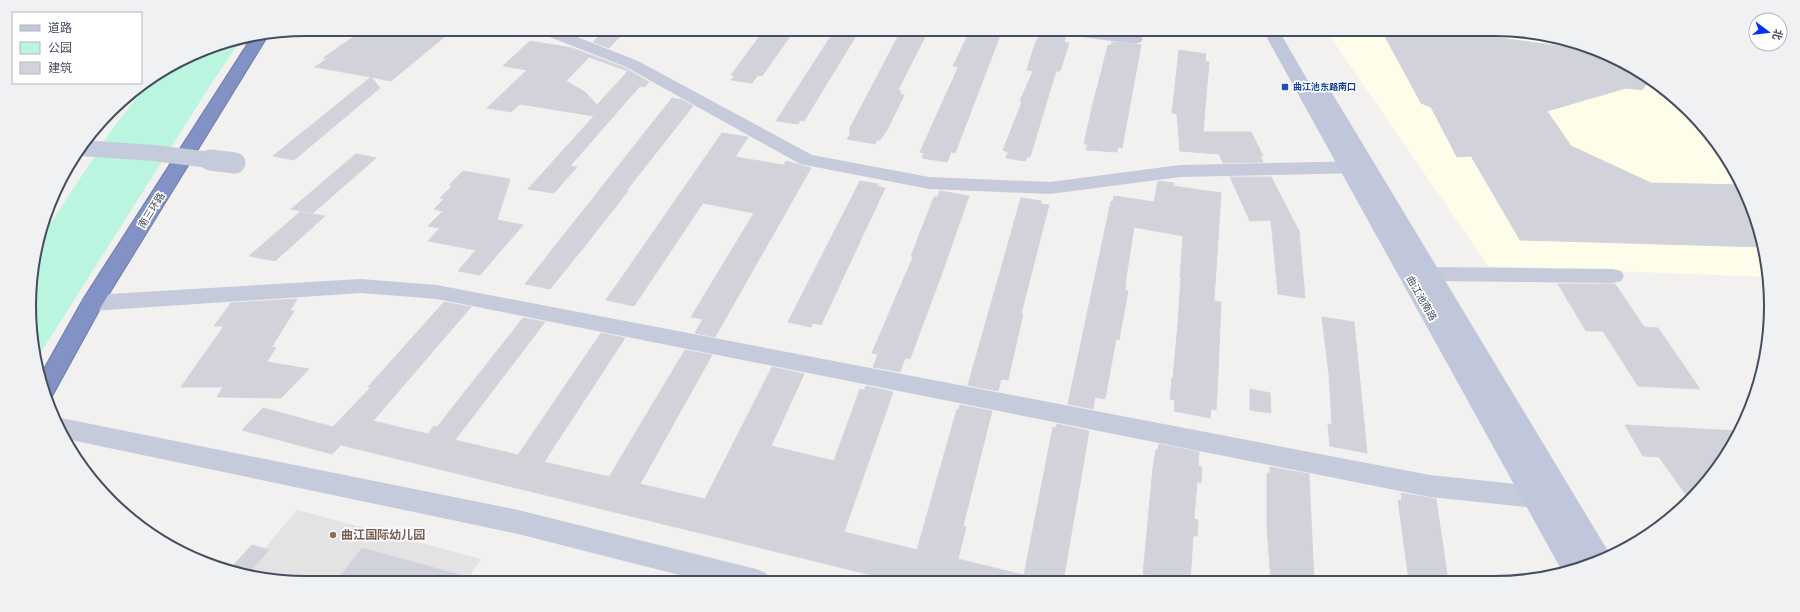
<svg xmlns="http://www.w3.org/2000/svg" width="1800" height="612" viewBox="0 0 1800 612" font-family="Overpass,'Noto Sans SC',sans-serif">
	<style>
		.commercial { fill: #fefde9 }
		.education { fill: #e4e2e2 }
		.green { fill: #baf5df }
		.building { fill: #d2d2db; stroke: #d3d4dc; fill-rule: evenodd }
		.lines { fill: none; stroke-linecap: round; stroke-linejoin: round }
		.highway-casing { stroke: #6d7db0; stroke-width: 2 }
		.street { fill: #c5cbda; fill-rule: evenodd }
		.secondary { fill: #c1c7db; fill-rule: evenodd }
		.highway { fill: #8292c5; fill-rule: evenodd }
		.street-bridge-far1 { stroke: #c5cbda; stroke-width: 16 }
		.street-bridge { stroke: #c5cbda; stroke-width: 21 }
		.transit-dot { fill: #1a4fb4; stroke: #fff; stroke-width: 1.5 }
		.education-dot { fill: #8d6e63; stroke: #fff; stroke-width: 1.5 }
		.labels { text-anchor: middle; stroke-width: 3.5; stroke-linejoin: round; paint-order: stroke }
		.far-transit-label { font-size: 9px; font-weight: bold; fill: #164399; stroke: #fff; text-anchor: start }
		.street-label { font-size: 10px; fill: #464d60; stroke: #fff }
		.near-education-label { font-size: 12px; font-weight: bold; fill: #785e54; stroke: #fff; text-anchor: start }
		.rim { fill: none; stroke: #464d60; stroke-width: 2 }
	</style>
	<rect width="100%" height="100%" fill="#f3f1f0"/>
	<path class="commercial" d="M1325 29H1485L1564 39 1600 50 1648 76 1690 110 1724 152 1750 200 1766 252 1768 277 1488 266Z"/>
	<path class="education" d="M297 510 481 559 465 583H306L252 578 242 575Z"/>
	<path class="green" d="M243 37 213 81 36 360 30 324 31 270 41 238 113 128 149 82 200 50Z"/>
	<path class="building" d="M365 29H454L391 81 371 77 380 88 294 160 273 156 371 77 315 67 328 58H323Z
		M606 29H627L609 48 593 42Z
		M765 29H795L762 76 758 75 752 83 731 80 735 76 731 75Z
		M839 29H857L856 31H859L804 121 800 120 798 124 776 121 835 30 838 31Z
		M902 29H929L898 90 901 91 900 94 904 95 887 130 880 140H877L875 144 847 139 850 135V128Z
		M971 29H999L998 33H1001L955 153 951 152 947 162 922 158 924 153 920 152 953 79 958 67 953 66Z
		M1381 29H1428L1601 51 1648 76 1651 78 1642 90 1626 88 1547 111 1571 146 1651 183 1742 185 1750 200 1764 247 1520 240 1471 156 1457 157 1431 107 1421 103Z
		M1044 33 1066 36 1064 42 1069 43 1060 71H1056L1030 157H1027L1025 161 1006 158 1008 152 1003 150 1022 102 1020 101 1033 71 1027 70 1035 44 1039 36H1043Z
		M530 41 572 48 625 68 649 82 645 87 640 86 570 166 577 167 554 193 528 189 594 116 520 104 511 112 487 108 527 70 503 66ZM589 57 628 71 597 105 585 92 566 81Z
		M1112 42 1141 45 1122 148 1118 147 1117 152 1086 150 1088 144H1084L1092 108 1108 45 1111 46Z
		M1179 50 1206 54 1205 61 1209 62 1203 132H1251L1263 156H1260L1263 162 1223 163 1219 154 1180 151 1177 114 1172 113Z
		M672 98 682 100 693 106 626 191H628L580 252 550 289 525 284Z
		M722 133 748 137 735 157 784 165 786 161 811 168 715 337 695 333 703 319 691 317 754 213 703 203 634 306 606 300Z
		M356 154 376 158 313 213 291 209Z
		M463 171 510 179 497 220 523 225 480 275 458 271 476 250 428 241 440 228 428 226 443 211 434 209 444 199 440 198 452 186 449 185Z
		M1230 177H1271L1299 231 1305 298 1278 294 1271 220 1250 221Z
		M860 181 878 184 877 186 885 188 821 325 813 323 811 327 788 322Z
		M1158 181 1174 183 1173 186 1221 193 1214 301 1221 302 1217 395 1216 410 1211 409 1210 418 1174 411 1175 400 1170 399 1172 378H1173L1178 323 1181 278 1180 277 1183 236 1134 227 1126 278 1125 290 1128 291 1119 340 1116 339 1105 399 1095 397 1093 409 1068 404 1111 201 1113 202 1114 196 1154 202Z
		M940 191 969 196 942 273 910 359 905 358 900 372 873 367 878 354 872 353 913 257 911 256 934 197H937Z
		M1021 198 1041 201V204L1049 205 1021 314H1023L1008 380 1001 379 998 391 968 385Z
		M300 212 325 216 275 261 249 256Z
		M1558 284H1615L1644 327 1658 328 1700 389 1638 386 1603 331H1586Z
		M297 299 290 311H294L271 348 276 347 267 362 309 369 281 398 217 397 223 387H181L224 326H214L231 303Z
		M444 302 471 307 373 421 428 434 434 426 437 427 523 318 545 322 455 440 518 455 601 333 625 338 544 462 609 477 685 350 712 355 640 484 705 499 772 367 804 374 771 446 834 461 860 389 864 390 866 386 893 392 844 532 917 550 957 409 959 410 960 405 992 411 963 526 966 527 958 559 1024 575 1053 427 1056 428 1057 424 1089 431 1063 582H900L341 445 332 454 242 430 263 408 333 427 371 387H368Z
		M1322 317 1354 322 1367 453 1330 446 1328 424 1332 425 1329 374Z
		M1250 389 1270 393 1271 413 1250 410Z
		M1625 425 1739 431 1734 444 1689 499 1659 457 1643 456Z
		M1159 444 1199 452 1198 466 1202 467 1201 483 1197 482 1194 519 1198 520 1197 536H1193L1190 581H1152V576L1143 574 1153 468 1156 450H1158Z
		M1270 467 1309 474 1314 581H1271L1267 527V473H1270Z
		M1401 493 1436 499 1448 581H1409L1398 500 1402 501Z
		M252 545 269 550 246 576 228 571Z
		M362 548 471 578 470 583H335Z"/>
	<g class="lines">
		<defs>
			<path id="highway" d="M270 32 102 305 52 396 48 398 39 378 84 298 254 34Z"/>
		</defs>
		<use href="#highway" class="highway-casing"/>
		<path class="street" d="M535 29H557L638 61 812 155 929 177 1050 182 1180 165 1367 161 1374 163 1376 167 1374 171 1367 173 1180 177 1050 194 929 189 800 164 626 67 537 32Z
			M1051 29H1095L1135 34 1141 36 1143 39 1141 42 1135 44 1059 34 1053 32Z
			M1430 267 1613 269 1621 271 1624 276 1621 281 1613 283 1430 281 1422 279 1419 274 1422 269Z
			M361 279 437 285 1430 475 1535 486 1544 489 1548 497 1544 505 1535 508 1430 497 437 299 361 293 92 311 84 308 81 303 84 298 92 295Z
			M61 418 514 509 756 569 766 573 770 582H707L514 533 66 439 57 419Z"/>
		<path class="secondary" d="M1262 29H1278L1315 93 1317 89 1323 88 1329 89 1332 93 1611 556 1562 571Z"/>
		<use href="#highway" class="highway"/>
		<path class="street-bridge-far1" d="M80 148 154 153 218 161"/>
		<path class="street-bridge" d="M210 160 235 163"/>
	</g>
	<rect class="transit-dot" x="1281" y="83" width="8" height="8" rx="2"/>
	<circle class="education-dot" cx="333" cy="535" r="4"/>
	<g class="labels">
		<g class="far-transit-label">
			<text x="1293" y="90">曲江池东路南口</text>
		</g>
		<g class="street-label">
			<text transform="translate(151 210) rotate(-58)" y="4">南三环路</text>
			<text transform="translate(1422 298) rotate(60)" y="4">曲江池南路</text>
		</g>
		<g class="near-education-label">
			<text x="341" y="539">曲江国际幼儿园</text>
		</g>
	</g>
	<path d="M0 0H1800V612H0ZM306 36H1494A270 270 0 0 1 1764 306V306A270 270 0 0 1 1494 576H306A270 270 0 0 1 36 306V306A270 270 0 0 1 306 36Z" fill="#f0f1f2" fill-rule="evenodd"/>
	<path class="rim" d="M306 36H1494A270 270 0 0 1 1764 306V306A270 270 0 0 1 1494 576H306A270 270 0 0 1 36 306V306A270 270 0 0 1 306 36Z"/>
	<rect x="12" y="12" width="130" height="72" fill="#ffffff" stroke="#b5b8bf"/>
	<rect x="20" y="25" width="20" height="6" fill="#c1c7db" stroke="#b5b8bf"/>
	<text x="48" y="32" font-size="12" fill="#464d60">道路</text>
	<rect x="20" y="42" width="20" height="12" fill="#baf5df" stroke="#b5b8bf"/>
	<text x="48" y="52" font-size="12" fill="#464d60">公园</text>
	<rect x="20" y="62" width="20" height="12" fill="#d2d2db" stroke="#b5b8bf"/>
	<text x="48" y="72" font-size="12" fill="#464d60">建筑</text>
	<g transform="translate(1768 32) rotate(105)"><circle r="19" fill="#ffffff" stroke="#b5b8bf"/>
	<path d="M0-3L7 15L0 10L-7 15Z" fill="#0333fa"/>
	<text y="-6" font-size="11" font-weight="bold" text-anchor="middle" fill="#464d60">北</text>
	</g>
</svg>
